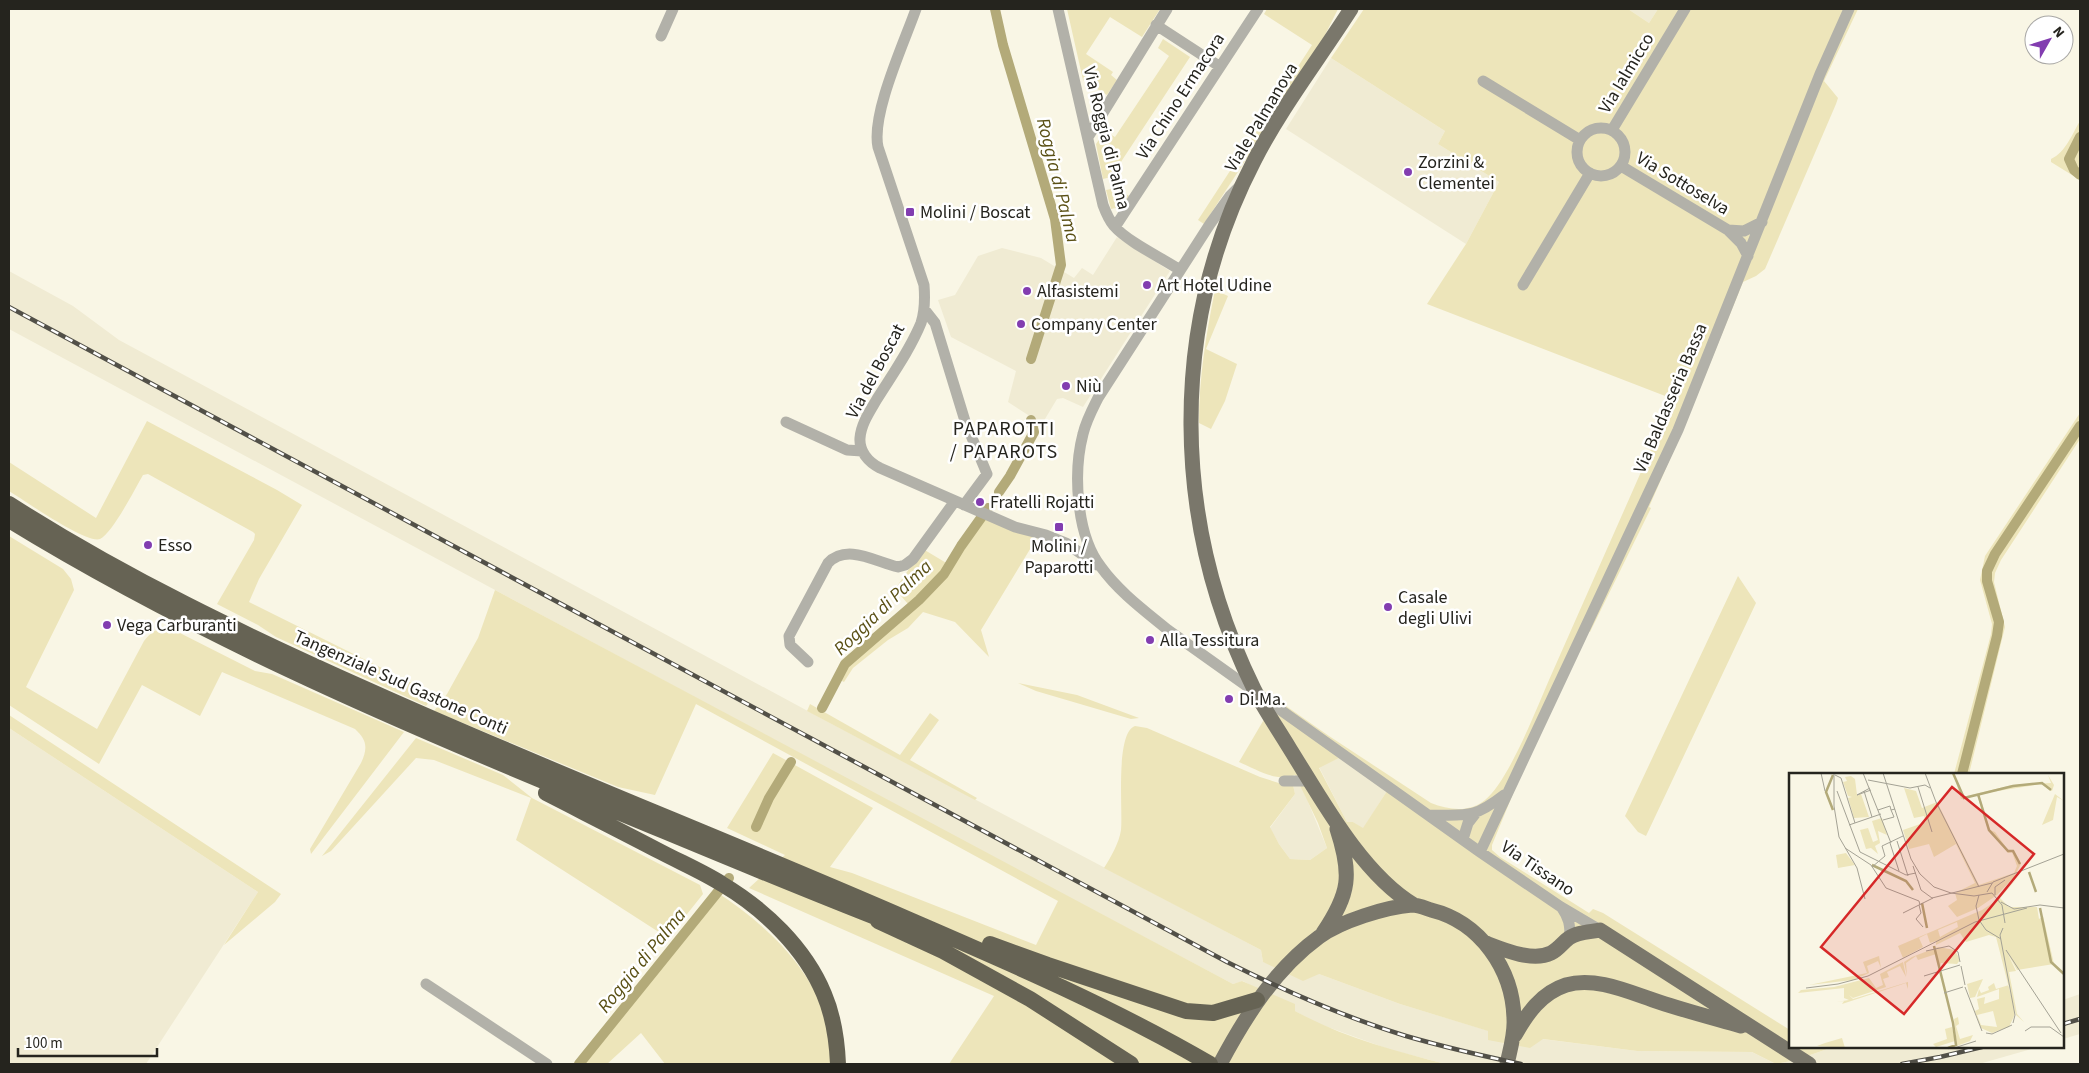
<svg xmlns="http://www.w3.org/2000/svg" width="2089" height="1073" viewBox="0 0 2089 1073" font-family="'Source Sans 3',sans-serif">
	<style>
		.built { fill: #f0ebd3 }
		.green { fill: #ede5ba; fill-rule: evenodd }
		.lines { fill: none; stroke-linecap: round; stroke-linejoin: round }
		.canal { stroke: #b3aa79; stroke-width: 10 }
		.minor { stroke: #b2b1a9; stroke-width: 11 }
		.major { stroke: #7a776b; stroke-width: 15 }
		.highway { stroke: #666354; stroke-width: 16 }
		.rail-casing { stroke: #525048; stroke-width: 4.5 }
		.rail { stroke: #fff; stroke-width: 2.5; stroke-dasharray: 8; stroke-linecap: butt }
		.poi-dot { fill: #823db0; stroke: #fff; stroke-width: 2 }
		.labels { text-anchor: middle; stroke-width: 5; stroke-linejoin: round; paint-order: stroke }
		.street-label { font-size: 18px; fill: #25241e; stroke: #fff }
		.poi-label { font-size: 18px; fill: #25241e; stroke: #fff; text-anchor: start }
		.water-label { font-size: 19px; font-style: italic; fill: #5a5015; stroke: #fff }
		.quarter-label { font-size: 20px; letter-spacing: 1px; fill: #25241e; stroke: #fff }
		.inset-river { fill: none; stroke: #b3aa79; stroke-width: 2.5 }
		.inset-road { fill: none; stroke: #a4a295; stroke-width: 1 }
		.view { fill: #d62828; fill-opacity: 0.15; stroke: #d62828; stroke-width: 2.5 }
		.inset-edge { fill: none; stroke: #25241e; stroke-width: 2.5 }
	</style>
	<rect width="100%" height="100%" fill="#f9f6e5"/>
	<path class="built" d="M1628 9H1658L1649 23Z
		M1331 58 1445 131 1438 144 1499 182 1466 244 1286 129Z
		M1117 237 1170 271 1083 407 1063 398 1057 399 1042 424 1008 402 1016 371 951 337 938 300 955 295 978 256 1002 248 1041 258 1074 278 1082 268 1093 275Z
		M9 271 73 306 119 340 830 723 1261 950 1263 962 1319 974 1400 1004 1489 1031V1040L1542 1039 1637 1051 1752 1052 1776 1064 1796 1060 1833 1047H2038L1979 1064H1446L1391 1050 1314 1022 1243 981 1233 984 955 837 9 329Z
		M9 728 258 892 146 1064H9Z
		M1341 757 1387 791 1363 829 1353 822H1347L1319 767Z
		M1293 785H1301L1327 848 1310 860 1290 859 1279 844 1270 828 1295 794Z
		M2080 994V1034L2063 1039V1000Z"/>
	<path class="green" d="M1067 9H1160L1142 37 1110 17 1086 54 1113 72 1111 75 1117 80 1107 95 1083 80Z
		M1267 9H1338L1318 49 1204 224 1198 220 1312 45 1264 14Z
		M1364 9H1628L1649 23 1658 9H1858L1824 81 1838 98 1836 104 1765 269 1756 276 1743 282 1688 418 1649 507 1651 508 1590 632 1588 631 1533 745 1492 845V850L1500 857 1589 913 1593 909 1603 913 1790 1030V1047H1833L1796 1060 1776 1064 1752 1052 1637 1051 1543 1039 1530 1048 1488 1040V1031L1400 1004 1319 974 1303 981 1263 962 1261 950 1104 868C1111 857 1119 843 1121 830 1123 810 1115 733 1135 726L1147 728 1260 777 1285 785H1293L1295 794 1270 827 1279 844 1290 859 1310 860 1327 848 1318 823 1295 775C1277 783 1256 769 1239 762L1276 699 1329 736 1431 803C1449 810 1469 813 1485 800 1508 782 1536 710 1549 680 1590 587 1632 493 1673 399L1427 304 1466 244 1499 182 1438 144 1445 131 1331 58ZM1341 757 1387 791 1363 828 1353 822H1347L1319 768Z
		M1163 39 1190 57 1111 177 1103 179 1096 144 1105 131 1115 137 1169 56 1158 48Z
		M2080 121V180L2051 162V159C2066 152 2072 134 2080 121Z
		M1116 188 1131 197 1125 206 1111 209 1106 190Z
		M1215 290 1228 296 1206 349 1237 364 1225 401 1211 429 1199 423C1199 377 1206 335 1215 290Z
		M2080 413V439L2001 560 1995 573 1994 582 2005 627 1969 774H1954L1991 634 1992 624 1980 580 1985 556Z
		M147 421 277 490 302 505 259 579 249 602 418 686 436 694 426 706 276 637 258 625 217 604 254 540 255 534 253 532 157 479 148 474 143 475C136 487 112 534 100 539 86 544 24 500 9 491V462L96 518Z
		M984 518 1038 536 981 630 989 657 955 622 923 612 908 628 888 640 853 668 844 682 840 680 847 666 933 589 945 575Z
		M9 536 63 569 71 579 74 590 26 687 97 729 144 641C152 631 158 627 172 629L255 671 272 674 404 732 311 854 310 849 361 763C368 748 367 740 355 729L222 672 200 716 142 685 99 764 9 705Z
		M923 549 948 564 922 592 908 604 895 589Z
		M1738 576 1756 603 1646 836 1638 832 1625 816Z
		M495 590 1233 984 1242 981 1295 1004V1011C1342 1037 1395 1051 1446 1064H949L994 996 749 888 785 855 727 828 773 753 873 808 830 867 852 873 1036 945 1058 901 696 704 655 795 618 787 434 711 447 694 478 638Z
		M1018 683 1077 695 1139 718 1131 719 1036 691Z
		M810 704 900 755 930 713 939 720 910 760 977 798 975 800 807 711Z
		M9 715 281 894 275 902 224 945 258 892 9 728Z
		M416 738 503 775 532 798 700 885 703 894 668 938 516 840 531 798 434 760 416 758 331 851 322 856Z
		M715 891C761 921 807 962 825 1015 830 1030 830 1048 832 1064H665L641 1033 607 1064H575Z"/>
	<g class="lines">
		<path class="canal" d="M995 9 1003 45 1055 219 1061 265 1031 359
			M2080 137 2069 159 2074 170 2080 175
			M999 492 1010 476 1034 432 1031 420
			M822 708 845 664 919 600 944 574 961 546 988 508
			M1962 774 1997 636 1999 622 1987 581V571L1995 554 2080 426
			M756 827 769 798 791 762
			M579 1064 729 878"/>
		<path class="minor" d="M916 9C904 43 871 114 878 147L924 285C925 298 925 311 921 323 910 350 892 375 877 399 870 411 861 424 860 438 859 451 868 462 880 468L1015 527 1046 535 1066 543 1097 565
			M1058 9 1103 205C1106 213 1109 220 1114 226 1128 242 1162 258 1180 270
			M1156 25 1219 66
			M661 36 673 9
			M1483 81 1580 140
			M1577 152a24 24 0 1 1 48 0a24 24 0 1 1-48 0Z
			M1612 130 1685 9
			M1088 137 1167 9
			M1621 166 1728 230
			M1242 184 1230 196 1210 224 1098 398C1092 410 1086 421 1083 434 1073 472 1076 535 1101 567 1119 592 1145 611 1168 630L1480 852 1561 907 1600 930
			M1115 227 1258 9
			M1748 256 1741 243 1728 230 1744 231 1762 222
			M1523 285 1590 173
			M924 309 935 323 965 421 987 474 964 505
			M786 422 847 450 862 451
			M808 662 790 645 789 636 828 563C847 543 876 562 898 567L905 565 913 559 955 501
			M1284 781H1310
			M1429 815C1467 815 1473 819 1504 795
			M1463 839 1468 823 1475 814
			M1480 852 1678 430 1820 74 1849 9
			M1562 908C1569 918 1570 925 1570 937
			M426 984 547 1064"/>
		<path class="major" d="M1351 9C1319 59 1281 108 1254 161 1168 327 1172 523 1254 689 1264 709 1278 729 1290 749 1322 800 1362 874 1414 905
			M1323 933C1350 893 1352 875 1337 829
			M1486 943C1504 950 1533 962 1551 953 1559 949 1563 942 1569 938 1577 932 1590 932 1600 930L1809 1064
			M1515 1035C1527 1014 1541 993 1566 985 1596 976 1631 993 1659 1002 1686 1011 1713 1018 1741 1026
			M1220 1064C1245 1017 1275 969 1319 937 1341 921 1386 907 1412 905 1418 905 1425 908 1431 910 1480 922 1513 969 1514 1019 1515 1034 1510 1050 1507 1064"/>
		<path class="highway" d="M9 504C123 577 246 636 370 691 548 771 731 842 910 920 1012 964 1114 1008 1210 1064
			M9 520C190 631 385 716 582 797 684 839 785 882 888 922
			M546 793C585 813 623 832 661 852 682 863 703 872 722 884 764 909 805 948 824 994 833 1015 837 1041 838 1064
			M878 921 943 951 1030 999 1131 1064
			M990 944 1048 965 1186 1011 1213 1013 1257 1000"/>
		<defs>
			<path id="rail" d="M9 307 1227 962C1285 991 1344 1017 1406 1036 1444 1047 1483 1056 1521 1064
				M2063 1024 2080 1019
				M1902 1064 1940 1057 1982 1047"/>
		</defs>
		<use href="#rail" class="rail-casing"/>
		<use href="#rail" class="rail"/>
	</g>
	<g class="poi-dot">
		<circle cx="1408" cy="172" r="5"/>
		<rect x="905" y="207" width="10" height="10" rx="2.5"/>
		<circle cx="1147" cy="285" r="5"/>
		<circle cx="1027" cy="291" r="5"/>
		<circle cx="1021" cy="324" r="5"/>
		<circle cx="1066" cy="386" r="5"/>
		<circle cx="980" cy="502" r="5"/>
		<rect x="1054" y="522" width="10" height="10" rx="2.5"/>
		<circle cx="148" cy="545" r="5"/>
		<circle cx="1388" cy="607" r="5"/>
		<circle cx="107" cy="625" r="5"/>
		<circle cx="1150" cy="640" r="5"/>
		<circle cx="1229" cy="699" r="5"/>
	</g>
	<g class="labels">
		<g class="street-label">
			<text transform="translate(1626 73) rotate(-59)" y="6">Via Ialmicco</text>
			<text transform="translate(1180 96) rotate(-57)" y="6">Via Chino Ermacora</text>
			<text transform="translate(1261 117) rotate(-59)" y="6">Viale Palmanova</text>
			<text transform="translate(1107 138) rotate(76)" y="6">Via Roggia di Palma</text>
			<text transform="translate(1683 183) rotate(31)" y="6">Via Sottoselva</text>
			<text transform="translate(875 371) rotate(-62)" y="6">Via del Boscat</text>
			<text transform="translate(1670 398) rotate(-67)" y="6">Via Baldasseria Bassa</text>
			<text transform="translate(401 682) rotate(24)" y="6">Tangenziale Sud Gastone Conti</text>
			<text transform="translate(1538 868) rotate(34)" y="6">Via Tissano</text>
		</g>
		<g class="poi-label">
			<text x="1418" y="168">Zorzini &amp;<tspan x="1418" dy="21">Clementei</tspan></text>
			<text x="920" y="218">Molini / Boscat</text>
			<text x="1157" y="291">Art Hotel Udine</text>
			<text x="1037" y="297">Alfasistemi</text>
			<text x="1031" y="330">Company Center</text>
			<text x="1076" y="392">Niù</text>
			<text x="990" y="508">Fratelli Rojatti</text>
			<text x="158" y="551">Esso</text>
			<text x="1059" y="552" text-anchor="middle">Molini /<tspan x="1059" dy="21">Paparotti</tspan></text>
			<text x="1398" y="603">Casale<tspan x="1398" dy="21">degli Ulivi</tspan></text>
			<text x="117" y="631">Vega Carburanti</text>
			<text x="1160" y="646">Alla Tessitura</text>
			<text x="1239" y="705">Di.Ma.</text>
		</g>
		<g class="water-label">
			<text transform="translate(1059 180) rotate(76)" y="7">Roggia di Palma</text>
			<text transform="translate(882 607) rotate(-44)" y="7">Roggia di Palma</text>
			<text transform="translate(641 960) rotate(-51)" y="7">Roggia di Palma</text>
		</g>
		<g class="quarter-label">
			<text x="1004" y="435">PAPAROTTI<tspan x="1004" dy="23">/ PAPAROTS</tspan></text>
		</g>
	</g>
	<g transform="translate(1789 773)">
		<rect width="275" height="275" fill="#f9f6e5"/>
		<path d="M164 0 174 24 223 12 262 10 259 2 265 12 263 18 252 11 190 21 201 57 206 59 219 77H225L232 91 225 104 208 122 189 135 168 144 159 133 168 127 166 120 186 110 167 71 145 84 140 71 120 76 114 57 137 49 135 43 125 45 115 15 127 18 133 35 148 29 190 112 225 100 228 93 223 79 219 80 199 56 188 22 172 26ZM62 3 66 6 68 22 72 21 80 44 65 45 59 25 63 24 59 23 54 9 58 8 56 4ZM266 21 275 28 268 24 264 47 253 52ZM93 45 98 62 89 58 91 70 86 73 89 81 82 75 77 76 71 57 79 55 84 69 89 67 83 48ZM57 80 66 92 49 95 47 82ZM232 101 211 125 220 134H248L250 146 254 143 265 191 228 197 219 181 227 198 220 199 228 241 235 249 227 242 207 164 200 162 177 169 171 160 147 172V168L141 170 138 161 130 165 134 174 114 185 109 173 193 137 207 128ZM168 149 169 154 151 164 149 157ZM149 174 166 177 171 187 168 191 152 190 150 197 147 181 129 187 127 183 117 190 118 203 115 189 123 184ZM90 183 92 195 89 188 78 193 80 200 64 207 20 212 78 200 74 189ZM114 189 117 204 111 193 98 199 100 204 94 206 97 214 64 225 60 222 64 226 119 209V216L117 210 53 231 55 228 47 229 60 227 55 225V215L9 220 12 217 45 214 80 205 87 215 94 212 91 201ZM194 206 186 224 181 225 178 211ZM205 210 207 216 220 212 226 241 220 254 203 260 192 255 181 226 186 238 190 236 188 226 196 224 195 231 210 226V216L188 224 190 216 192 220 200 217 199 214ZM204 238 208 254 192 252 188 242ZM169 244 170 251 167 253 171 266 184 262 181 268 168 273 165 246ZM163 254 166 268 147 274 144 271 158 266 156 256ZM53 265 56 275 28 273 36 270Z" fill="#ede5ba" fill-rule="evenodd"/>
		<path class="inset-river" d="M164 0 175 25 224 13 253 10 262 17M189 21 200 57 219 78H224L231 91M44 37 37 19 44 2M83 92 117 108 124 117M240 99 247 119M133 130 138 155M251 135 262 189 275 201M145 173 164 250 167 272 159 275"/>
		<path class="inset-road" d="M32 0 36 18M45 0V33L50 64 68 95 76 126M74 0 102 70M94 0 122 86 131 101 145 114 162 120 185 123 203 120 213 132 216 150M136 0 147 29 190 114M46 2 52 5 66 50M79 7 121 15 136 12 141 15M129 14 143 59M81 15 68 22 82 17M48 18 71 79 117 102 127 100M75 18 83 44M89 37 101 33 102 37M94 47 105 44 102 37 106 36M60 52 92 41M108 68 119 103M101 70 110 98M56 75 82 92 97 115 130 128 131 132M124 93 132 117 143 125 203 110M83 94 96 83 93 73 114 63M198 119 204 109 275 81M190 122 187 133 190 147 197 157 212 166M206 122V114L216 107M212 129 225 136 251 132 275 135M130 132 132 140 127 146 134 154M114 140 144 125M214 155 211 162 226 242 224 250M217 177 272 260M137 178 160 173 169 179 171 189M172 193 176 212M135 203 171 192M176 214 193 258M17 215 49 211 79 203 186 149 238 135M155 220 174 214M236 258 242 254H261L275 264M197 260 203 261 223 252M165 275 187 268"/>
		<path class="view" d="M163 14 245 81 115 241 32 174Z"/>
		<rect width="275" height="275" class="inset-edge"/>
	</g>
	<rect width="2089" height="1073" fill="none" stroke="#25241e" stroke-width="20"/>
	<g transform="translate(2049 40) rotate(51)"><circle r="24" fill="#ffffff" stroke="#a8a7a5"/>
	<path d="M0-4L9 19L0 12L-9 19Z" fill="#823db0"/>
	<text y="-8" font-size="14" font-weight="bold" text-anchor="middle" fill="#25241e">N</text>
	</g>
	<path d="M18 1048v8h139v-8" fill="none" stroke="#25241e" stroke-width="2.5"/>
	<text x="25" y="1048" font-size="15" fill="#25241e" stroke="#ffffff" stroke-width="4" paint-order="stroke">100 m</text>
</svg>
